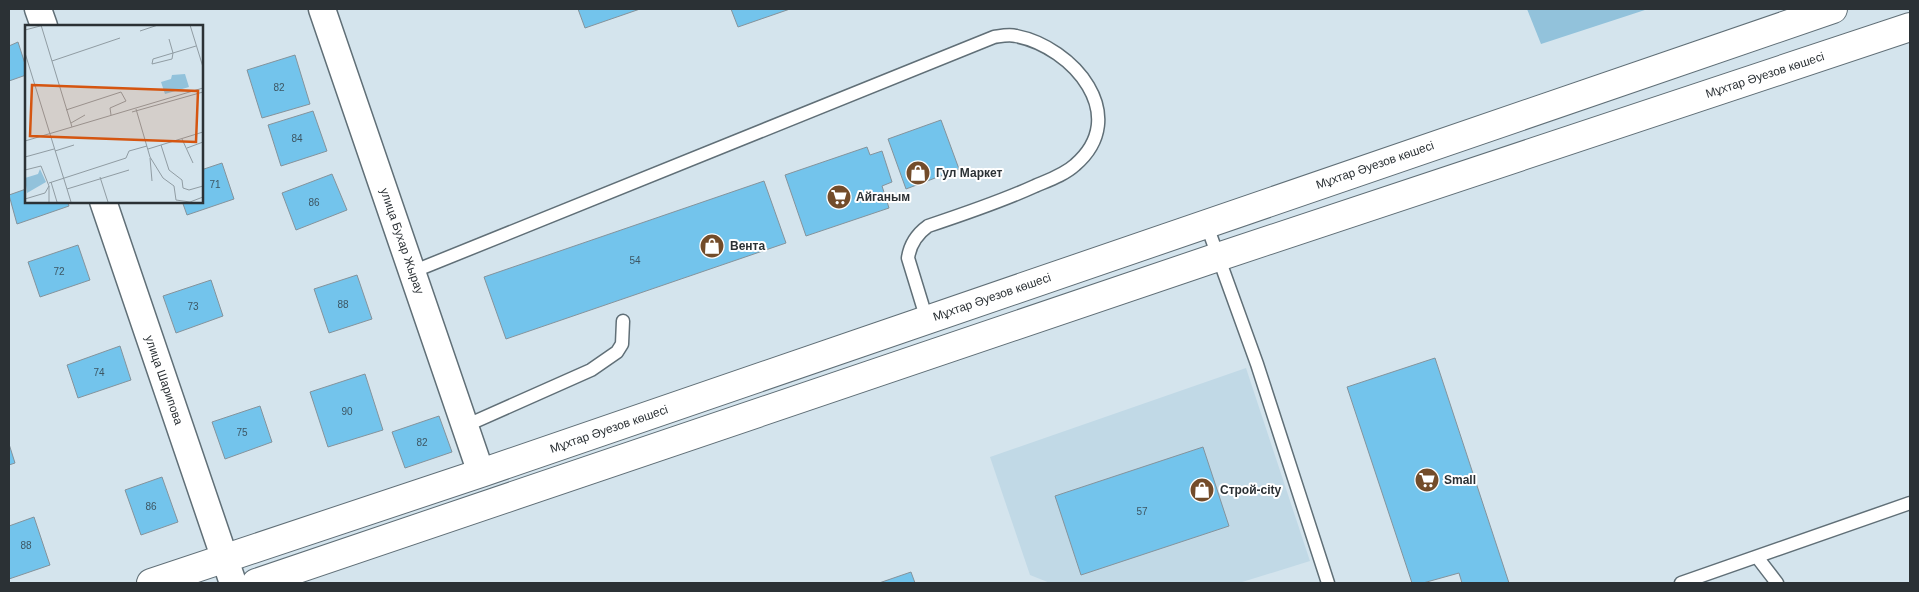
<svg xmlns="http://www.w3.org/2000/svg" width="1919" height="592" viewBox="0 0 1919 592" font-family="Helvetica,sans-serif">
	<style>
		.built { fill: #c1d9e6 }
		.green { fill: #92c2db }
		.building { fill: #73c4ec; stroke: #84939c }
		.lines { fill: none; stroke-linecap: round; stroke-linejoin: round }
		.service-casing { stroke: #606f77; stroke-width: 15 }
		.minor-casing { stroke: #606f77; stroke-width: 29 }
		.secondary-casing { stroke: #606f77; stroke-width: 30 }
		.service { stroke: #fff; stroke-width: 12 }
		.minor { stroke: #fff; stroke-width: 26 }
		.secondary { stroke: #fff; stroke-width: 28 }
		.labels { text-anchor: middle; stroke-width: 4; stroke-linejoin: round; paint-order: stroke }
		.number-label { font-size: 10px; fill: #3d5663 }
		.street-label { font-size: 12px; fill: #2b3135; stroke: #fff }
		.poi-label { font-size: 12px; font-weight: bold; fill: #2b3135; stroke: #fff; text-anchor: start }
		.inset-road { fill: none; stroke: #909ca3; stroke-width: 1 }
		.view { fill: #d55510; fill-opacity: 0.15; stroke: #d55510; stroke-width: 2.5 }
		.inset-edge { fill: none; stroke: #2b3135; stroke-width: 2.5 }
	</style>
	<rect width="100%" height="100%" fill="#d4e4ed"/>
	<path class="built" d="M1246 368 1310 561 1239 583H1050L1030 575 990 457Z"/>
	<path class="green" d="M1527 9H1648L1541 44Z"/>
	<path class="building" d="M578 9H640L585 28Z
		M731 9H790L738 27Z
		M18 42 26 67V75L9 81V46Z
		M295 55 310 104 262 118 247 70Z
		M313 111 327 151 281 166 268 125Z
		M941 120 959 169 906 189 888 139Z
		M867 147 870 155 882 151 892 182 882 186 889 208 806 236 785 175Z
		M222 163 234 199 187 215 182 201H201V170Z
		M332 174 347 210 296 230 282 193Z
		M764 181 786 243 506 339 484 277Z
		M26 189V201H67L69 206 17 224 9 195Z
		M78 245 90 280 40 297 28 262Z
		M357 275 372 319 329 333 314 289Z
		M211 280 223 316 176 333 163 296Z
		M120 346 131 380 78 398 67 365Z
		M1435 358 1509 583H1462L1459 573 1423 583H1412L1347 387Z
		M365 374 383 430 328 447 310 392Z
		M260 406 272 442 225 459 212 422Z
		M439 416 452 452 405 468 392 432Z
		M9 444 15 463 9 465Z
		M1203 447 1229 526 1081 575 1055 496Z
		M162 477 178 522 141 535 125 490Z
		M34 517 50 565 9 579V526Z
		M911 572 915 583H879Z"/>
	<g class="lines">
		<defs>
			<path id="service" d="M1206 223 1257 364 1328 583
				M412 272 994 37C1001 36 1009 34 1016 36 1073 47 1132 116 1075 165 1064 175 1049 180 1035 186 1000 202 964 214 928 226 917 234 910 244 908 258L927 320
				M465 426 591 370 617 352 622 344 623 321
				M1757 557 1777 583
				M1681 583 1910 503"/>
			<path id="minor" d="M38 9 44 26
				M322 9 481 473
				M103 201 233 583"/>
			<path id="secondary" d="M151 583 481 473 1833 9
				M256 583 1218 257 1910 27"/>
		</defs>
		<use href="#service" class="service-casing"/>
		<use href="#minor" class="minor-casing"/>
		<use href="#secondary" class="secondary-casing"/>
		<use href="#service" class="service"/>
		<use href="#minor" class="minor"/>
		<use href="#secondary" class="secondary"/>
	</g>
	<defs>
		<symbol id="shop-disc" viewBox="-11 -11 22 22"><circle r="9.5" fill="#734c2a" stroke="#fff"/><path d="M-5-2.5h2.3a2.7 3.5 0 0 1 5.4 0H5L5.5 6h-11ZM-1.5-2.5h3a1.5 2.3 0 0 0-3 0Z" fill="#fff"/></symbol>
		<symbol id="supermarket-disc" viewBox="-11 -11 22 22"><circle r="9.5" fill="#734c2a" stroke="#fff"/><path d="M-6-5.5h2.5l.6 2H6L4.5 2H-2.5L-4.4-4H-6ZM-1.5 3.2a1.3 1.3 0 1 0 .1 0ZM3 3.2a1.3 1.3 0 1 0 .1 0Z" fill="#fff"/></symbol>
	</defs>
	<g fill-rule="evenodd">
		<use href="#shop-disc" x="904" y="159" width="28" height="28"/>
		<use href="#supermarket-disc" x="825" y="183" width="28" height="28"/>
		<use href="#shop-disc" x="698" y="232" width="28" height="28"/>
		<use href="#supermarket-disc" x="1413" y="466" width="28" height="28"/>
		<use href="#shop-disc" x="1188" y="476" width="28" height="28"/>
	</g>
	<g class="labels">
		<g class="number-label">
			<text x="279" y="91">82</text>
			<text x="297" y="142">84</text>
			<text x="215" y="188">71</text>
			<text x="314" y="206">86</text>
			<text x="635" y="264">54</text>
			<text x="59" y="275">72</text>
			<text x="343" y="308">88</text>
			<text x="193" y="310">73</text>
			<text x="99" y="376">74</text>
			<text x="347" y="415">90</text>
			<text x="242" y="436">75</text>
			<text x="422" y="446">82</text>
			<text x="151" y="510">86</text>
			<text x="1142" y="515">57</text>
			<text x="26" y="549">88</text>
		</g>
		<g class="street-label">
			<text transform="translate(1765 75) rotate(-18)" y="4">Мұхтар Әуезов көшесі</text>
			<text transform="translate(1375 165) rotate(-19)" y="4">Мұхтар Әуезов көшесі</text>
			<text transform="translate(402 241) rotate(71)" y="4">улица Бухар Жырау</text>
			<text transform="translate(992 297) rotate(-19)" y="4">Мұхтар Әуезов көшесі</text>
			<text transform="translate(164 380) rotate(71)" y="4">улица Шарипова</text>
			<text transform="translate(609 429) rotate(-19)" y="4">Мұхтар Әуезов көшесі</text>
		</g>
		<g class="poi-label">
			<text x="936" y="177">Гул Маркет</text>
			<text x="856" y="201">Айганым</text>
			<text x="730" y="250">Вента</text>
			<text x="1444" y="484">Small</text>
			<text x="1220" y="494">Строй-city</text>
		</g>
	</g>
	<g transform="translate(25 25)">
		<rect width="178" height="178" fill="#d4e4ed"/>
		<path d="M160 49 164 62 140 69 136 57 146 54 147 50ZM15 144 21 157 2 168 0 153 13 149Z" fill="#92c2db"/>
		<path class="inset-road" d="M16 0 47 102M165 0 178 42M0 5 19 0M115 6 133 0M144 14 148 28 147 34 127 39 128 34 148 28 171 21M0 28 46 177M27 36 95 13M111 84 125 132 138 153 149 161 151 175 165 177 178 172M41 85 96 67 101 76 85 83 86 90M107 87 178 67M46 98 60 90M157 114 168 138M0 116 178 63M136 120 178 107M162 123 178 117M123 124 136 120 144 145 157 155 158 163 164 165 178 161M30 126 49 120M0 132 29 124M125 133 127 156M0 145 16 141 24 161 20 168 0 174M75 152 83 177M26 157 32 177M24 158 101 133 104 126 122 121M42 164 104 145M24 177V161"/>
		<path class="view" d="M7 60 173 66 171 117 5 111Z"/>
		<rect width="178" height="178" class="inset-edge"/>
	</g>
	<rect width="1919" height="592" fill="none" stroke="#2b3135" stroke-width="20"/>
</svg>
